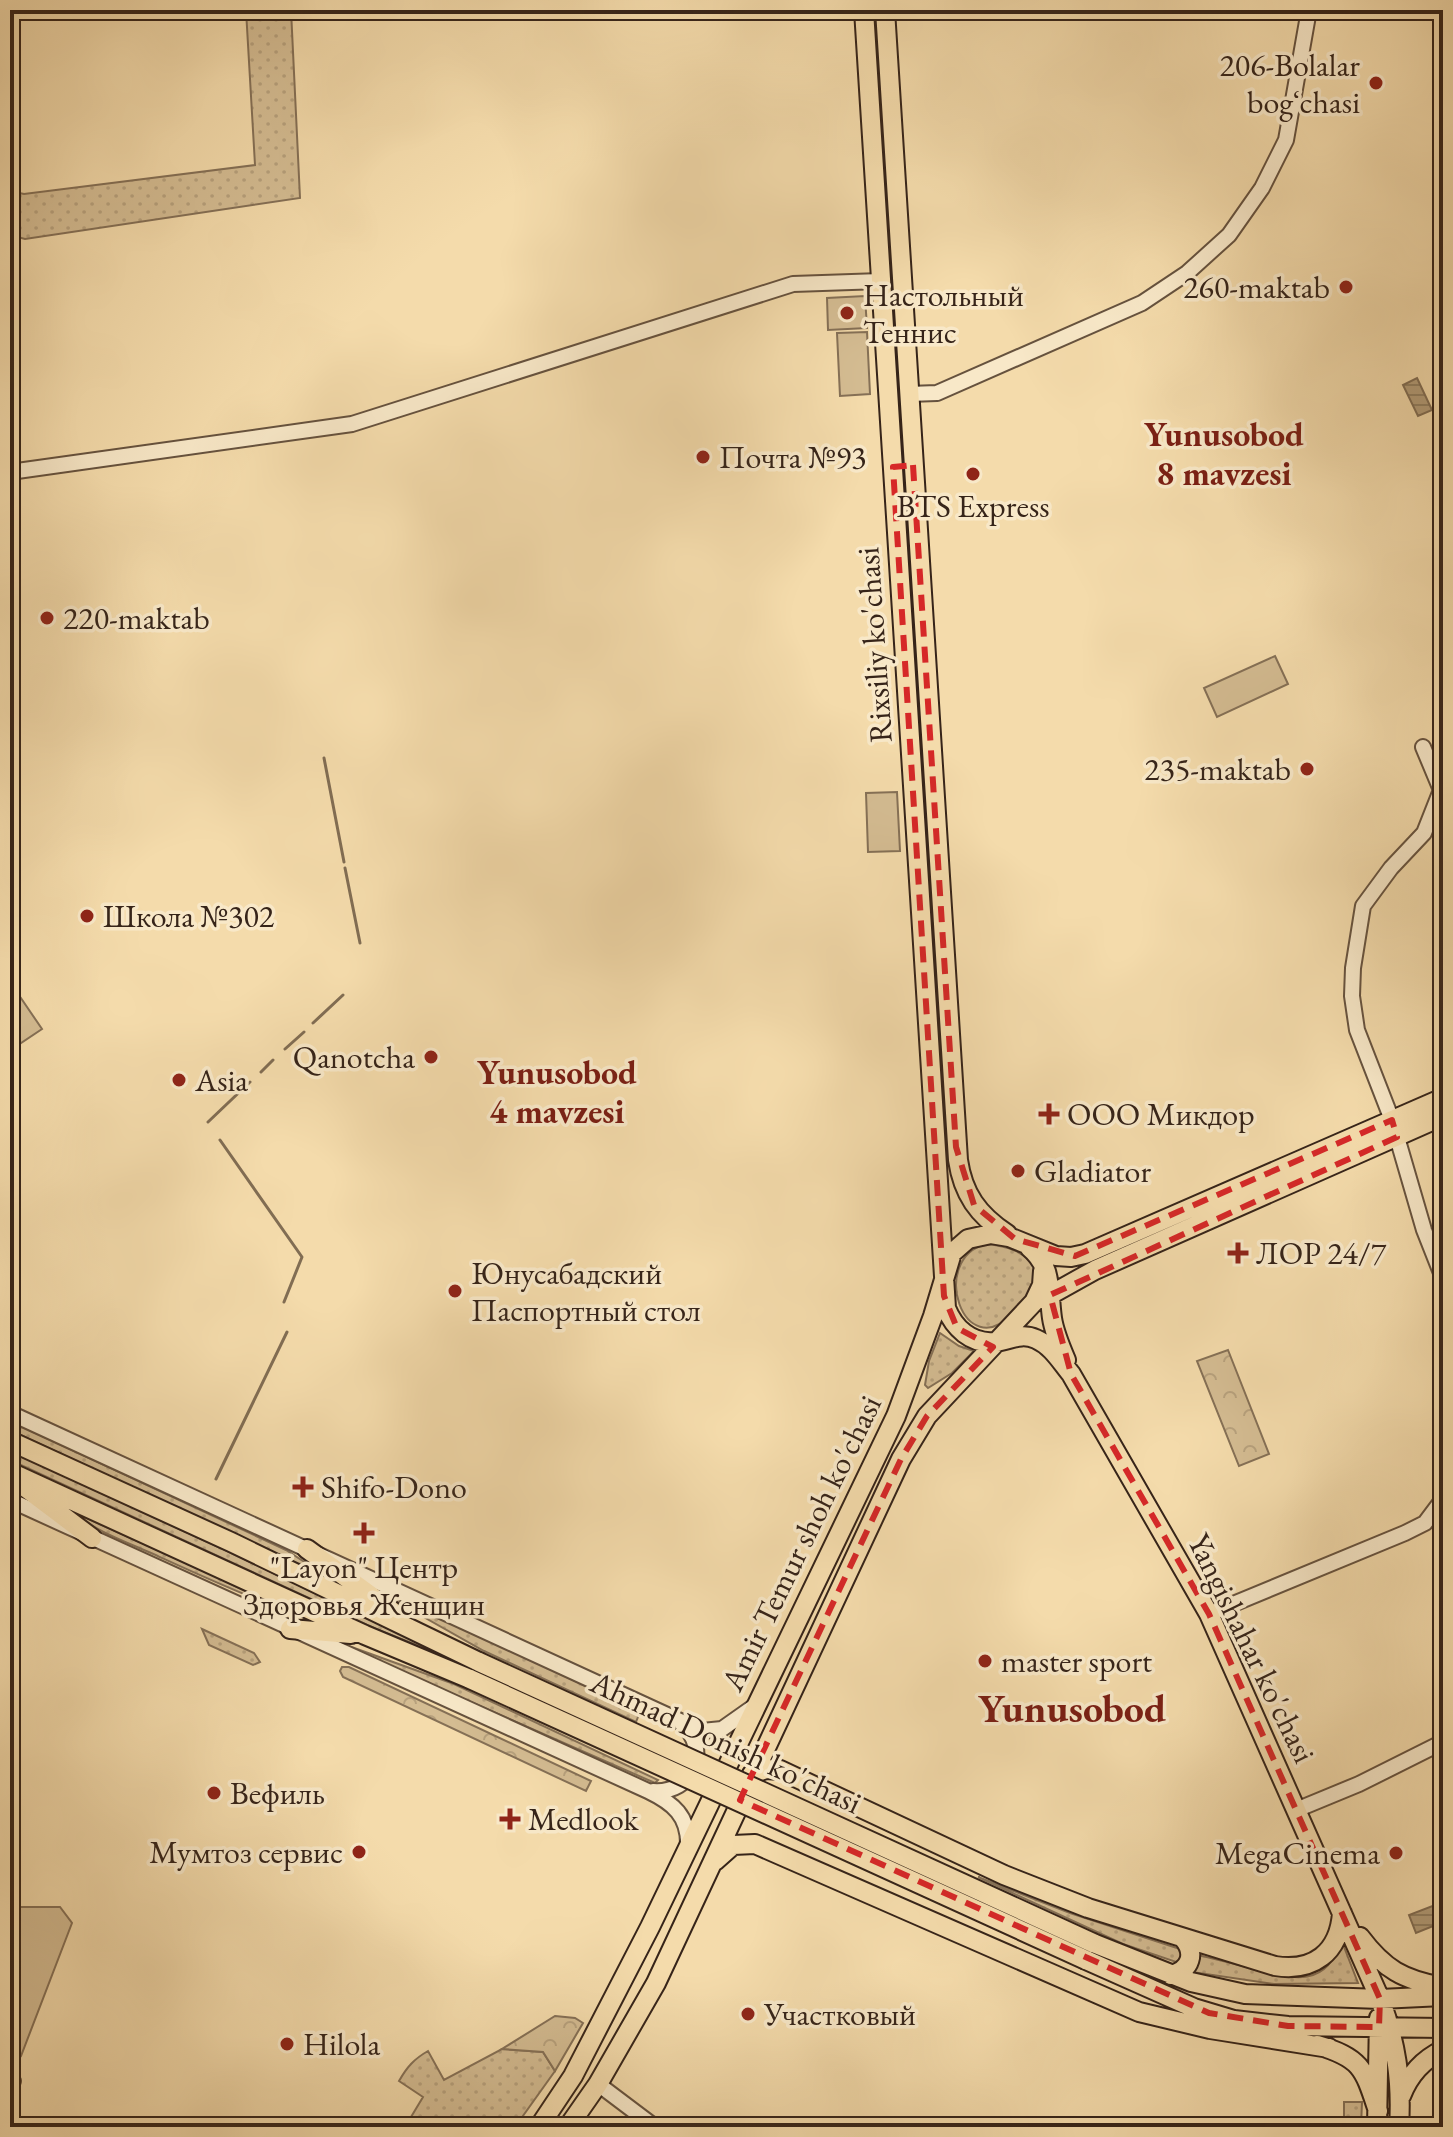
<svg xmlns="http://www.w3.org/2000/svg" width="1453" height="2137" viewBox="0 0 1453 2137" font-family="'EB Garamond',serif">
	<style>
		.grass { fill: url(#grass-dots); stroke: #857056; stroke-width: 2 }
		.forest { fill: url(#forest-crowns); stroke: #857056; stroke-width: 2 }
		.garden { fill: #d4bc92; stroke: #857056; stroke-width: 2 }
		.water { fill: url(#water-rules); stroke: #816d53; stroke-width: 2 }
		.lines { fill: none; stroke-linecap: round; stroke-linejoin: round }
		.stream { stroke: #816d53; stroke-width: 3 }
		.minor-casing { stroke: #66523e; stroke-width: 18 }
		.major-casing { stroke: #362419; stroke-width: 22 }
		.minor { stroke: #f8e8c8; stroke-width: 14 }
		.major { stroke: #f4dbab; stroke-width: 18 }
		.major-bridge-casing { stroke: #362419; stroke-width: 22; stroke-linecap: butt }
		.major-bridge { stroke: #f4dbab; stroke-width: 18 }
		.marked { fill: none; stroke: #d62828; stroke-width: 6; stroke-dasharray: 16 10; stroke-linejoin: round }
		.poi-dot { fill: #8f2418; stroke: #f8e8c8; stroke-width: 3 }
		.labels { text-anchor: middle; stroke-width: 7; stroke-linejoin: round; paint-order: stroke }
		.poi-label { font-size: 32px; fill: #362419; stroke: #f8e8c8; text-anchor: start }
		.street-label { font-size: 32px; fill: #362419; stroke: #f8e8c8 }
		.neighbourhood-label { font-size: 34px; font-weight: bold; fill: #7a1f14; stroke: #f8e8c8 }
		.district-label { font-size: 40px; font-weight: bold; fill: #7a1f14; stroke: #f8e8c8 }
	</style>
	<defs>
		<pattern id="grass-dots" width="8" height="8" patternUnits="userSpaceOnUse" patternTransform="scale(2)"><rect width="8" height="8" fill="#d4bc92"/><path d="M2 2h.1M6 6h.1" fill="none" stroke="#b7a17d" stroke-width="1.8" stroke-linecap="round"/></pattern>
		<pattern id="forest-crowns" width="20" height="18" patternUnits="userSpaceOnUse" patternTransform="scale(2)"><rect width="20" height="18" fill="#d4bc92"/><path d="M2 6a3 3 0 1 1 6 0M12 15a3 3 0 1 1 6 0" fill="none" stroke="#b7a17d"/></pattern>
		<pattern id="water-rules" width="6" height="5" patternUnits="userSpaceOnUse" patternTransform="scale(2)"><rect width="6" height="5" fill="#b39d79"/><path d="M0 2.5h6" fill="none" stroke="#928062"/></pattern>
	</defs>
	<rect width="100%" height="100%" fill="#f4dbab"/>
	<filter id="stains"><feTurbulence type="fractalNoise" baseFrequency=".0025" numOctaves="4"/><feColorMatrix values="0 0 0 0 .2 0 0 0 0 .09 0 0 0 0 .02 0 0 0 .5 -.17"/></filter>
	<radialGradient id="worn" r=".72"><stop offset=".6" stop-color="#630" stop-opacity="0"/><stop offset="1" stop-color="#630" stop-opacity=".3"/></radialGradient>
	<path class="grass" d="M246 10H291L300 198 25 239 10 235V191L24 194 255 165Z
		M986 1244C1006 1246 1026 1251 1036 1270 1032 1292 1028 1296 1013 1313 964 1366 928 1259 986 1244Z
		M940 1333 959 1346 974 1351 952 1373 928 1388 925 1385 929 1361Z
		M10 1421 286 1550 335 1582 10 1430Z
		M10 1451 227 1551 450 1658 376 1629 10 1460Z
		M73 1512 217 1577 284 1610C238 1593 195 1573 151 1553 124 1541 95 1531 73 1512Z
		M367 1585 418 1606 640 1712 636 1722 484 1651Z
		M202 1629 254 1653 260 1662 253 1665 209 1645Z
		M321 1636 454 1684 658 1780 655 1783Z
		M978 1877 1070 1913 1180 1949 1182 1959 1176 1962 1123 1944Z
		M1341 1939 1358 1983 1274 1984 1192 1972 1197 1955C1216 1959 1235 1964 1254 1969 1292 1979 1328 1989 1341 1939Z
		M502 2049 543 2052 555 2071 515 2127H405L423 2097 399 2081C407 2067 414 2059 428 2051L444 2080Z
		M1344 2102H1362L1361 2127H1344Z"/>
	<path class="forest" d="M1228 1350 1269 1454 1239 1466 1197 1361Z
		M342 1667H349L591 1781 586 1791 343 1677 340 1671Z
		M555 2016 575 2018 583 2023 555 2071 543 2052 502 2049Z"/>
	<path class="garden" d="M865 296 867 328 828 330 827 298Z
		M867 332 870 394 840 396 837 333Z
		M1275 656 1288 684 1217 717 1204 688Z
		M897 792 900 851 868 852 866 793Z
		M10 982 42 1029 12 1049 10 1046Z
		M10 1907H60L72 1923 21 2056 10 2070Z"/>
	<path class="water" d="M1417 378 1432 410 1418 416 1403 385Z
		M1443 1902V1922L1416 1933 1409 1915Z"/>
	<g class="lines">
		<path class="stream" d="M324 758 344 862
			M345 868 360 943
			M313 1023 343 995
			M285 1049 304 1032
			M261 1072 273 1060
			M208 1122 250 1082
			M220 1140 302 1257 284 1302
			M216 1479 287 1332"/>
		<defs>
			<path id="minor" d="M909 394 937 393 1142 303 1187 273 1229 235 1262 188 1286 140 1309 10
				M10 472 352 424 793 284 881 281
				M1423 747 1441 790 1424 833 1391 868 1363 906 1353 968 1352 996 1357 1030 1392 1120 1424 1230 1443 1278
				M10 1413 702 1731 722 1729 756 1705
				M10 1500 648 1791C673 1803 689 1816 688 1846
				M1209 1614 1405 1533 1425 1523 1443 1499
				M653 1791C693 1794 712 1750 681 1723
				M1296 1810 1359 1784 1443 1742
				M10 2082 13 2081
				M598 2084 655 2127"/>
			<path id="major" d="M864 10 946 1308C954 1328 971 1344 994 1342 1009 1341 1020 1332 1036 1339 1052 1346 1061 1362 1071 1374L1209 1614 1380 1999C1396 2042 1402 2081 1399 2127
				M885 10 958 1160C963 1194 978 1215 1007 1234
				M1029 1247C1053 1267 1048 1290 1052 1318 1054 1332 1060 1346 1066 1360
				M1043 1299 1095 1270 1443 1116
				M10 1441 231 1542 479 1662
				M10 1472 365 1635 470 1679
				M22 1485 92 1538
				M307 1549 392 1611
				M290 1629 351 1634
				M752 1774 766 1769 780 1770 1004 1875 1088 1908 1275 1966C1313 1972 1339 1953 1342 1913
				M715 1861 733 1845 755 1844 1139 2012 1210 2029 1329 2048
				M1360 1937C1384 1969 1403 1980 1443 1987
				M1093 1943 1191 1982 1245 1994 1380 1999 1443 1996
				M1086 1960 1194 2008 1234 2020 1288 2026 1443 2028
				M1171 1975C1191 1970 1196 1953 1183 1938
				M1317 2045C1362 2058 1364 2069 1378 2111
				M1401 2096C1409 2075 1424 2059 1443 2050
				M539 2127 573 2076 650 1927 896 1416 933 1316 952 1253 968 1239 991 1234 1009 1237 1056 1256 1071 1257 1085 1254 1443 1098
				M568 2127 598 2084 656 1983 901 1459 927 1416 1034 1302 1042 1285 1043 1271
				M1377 2127 1379 2018"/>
		</defs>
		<use href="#minor" class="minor-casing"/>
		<use href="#major" class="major-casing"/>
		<use href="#minor" class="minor"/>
		<use href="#major" class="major"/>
		<defs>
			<path id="major-bridge" d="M479 1662 1093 1943
				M470 1679 1086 1960"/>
		</defs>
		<use href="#major-bridge" class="major-bridge-casing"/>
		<use href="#major-bridge" class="major-bridge"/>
	</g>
	<path class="marked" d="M913 465 956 1147 974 1205 1015 1239 1075 1256 1392 1120 1397 1137 1050 1295 1071 1374 1209 1614 1380 1999 1379 2027 1288 2026 1209 2013 740 1800 901 1459 927 1416 993 1347 957 1328 944 1296 893 467Z"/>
	<g class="poi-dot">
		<circle cx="1376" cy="83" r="8"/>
		<circle cx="1346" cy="287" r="8"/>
		<circle cx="847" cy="313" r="8"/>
		<circle cx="703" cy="457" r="8"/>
		<circle cx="973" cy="474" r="8"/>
		<circle cx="47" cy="618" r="8"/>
		<circle cx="1307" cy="769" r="8"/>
		<circle cx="87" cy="916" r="8"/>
		<circle cx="431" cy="1057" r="8"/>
		<circle cx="179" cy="1080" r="8"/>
		<path d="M1045 1102h8v8h8v8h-8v8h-8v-8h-8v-8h8z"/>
		<circle cx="1018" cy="1171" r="8"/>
		<path d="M1234 1241h8v8h8v8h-8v8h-8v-8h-8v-8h8z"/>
		<circle cx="455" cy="1291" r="8"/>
		<path d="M299 1475h8v8h8v8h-8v8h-8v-8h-8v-8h8z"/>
		<path d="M360 1521h8v8h8v8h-8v8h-8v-8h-8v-8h8z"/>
		<circle cx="985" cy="1661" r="8"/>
		<circle cx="214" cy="1793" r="8"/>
		<path d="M506 1807h8v8h8v8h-8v8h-8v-8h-8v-8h8z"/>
		<circle cx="359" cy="1852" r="8"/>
		<circle cx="1396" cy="1853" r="8"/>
		<circle cx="748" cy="2014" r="8"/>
		<circle cx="287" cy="2044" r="8"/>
	</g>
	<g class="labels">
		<g class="poi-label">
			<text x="1360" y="76" text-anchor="end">206-Bolalar<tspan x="1360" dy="37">bogʻchasi</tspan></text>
			<text x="1330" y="298" text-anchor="end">260-maktab</text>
			<text x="863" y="306">Настольный<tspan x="863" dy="37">Теннис</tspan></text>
			<text x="719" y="468">Почта №93</text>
			<text x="973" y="517" text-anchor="middle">BTS Express</text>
			<text x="63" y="629">220-maktab</text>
			<text x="1291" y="780" text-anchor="end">235-maktab</text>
			<text x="103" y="927">Школа №302</text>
			<text x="415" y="1068" text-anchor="end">Qanotcha</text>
			<text x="195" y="1091">Asia</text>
			<text x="1067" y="1125">ООО Микдор</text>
			<text x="1034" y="1182">Gladiator</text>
			<text x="1256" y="1264">ЛОР 24/7</text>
			<text x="471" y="1284">Юнусабадский<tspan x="471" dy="37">Паспортный стол</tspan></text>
			<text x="321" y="1498">Shifo-Dono</text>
			<text x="364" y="1578" text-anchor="middle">"Layon" Центр<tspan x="364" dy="37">Здоровья Женщин</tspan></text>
			<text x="1001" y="1672">master sport</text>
			<text x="230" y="1804">Вефиль</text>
			<text x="528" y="1830">Medlook</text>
			<text x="343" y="1863" text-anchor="end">Мумтоз сервис</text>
			<text x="1380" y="1864" text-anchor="end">MegaCinema</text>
			<text x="764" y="2025">Участковый</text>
			<text x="303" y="2055">Hilola</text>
		</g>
		<g class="street-label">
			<text transform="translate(874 645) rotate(-94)" y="11">Rixsiliy ko'chasi</text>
			<text transform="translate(801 1543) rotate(-64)" y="11">Amir Temur shoh ko'chasi</text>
			<text transform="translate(1252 1648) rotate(64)" y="11">Yangishahar ko'chasi</text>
			<text transform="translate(726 1742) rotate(25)" y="11">Ahmad Donish ko'chasi</text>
		</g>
		<g class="neighbourhood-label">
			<text x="1224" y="446">Yunusobod<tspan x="1224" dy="39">8 mavzesi</tspan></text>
			<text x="557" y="1084">Yunusobod<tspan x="557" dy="39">4 mavzesi</tspan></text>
		</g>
		<g class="district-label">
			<text x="1072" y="1722">Yunusobod</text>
		</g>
	</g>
	<rect width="1453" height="2137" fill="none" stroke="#f4dbab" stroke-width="40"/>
	<rect x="12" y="12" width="1429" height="2113" fill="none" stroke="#362419" stroke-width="4"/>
	<rect x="20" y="20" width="1413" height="2097" fill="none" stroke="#362419" stroke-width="2"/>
	<rect width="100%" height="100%" filter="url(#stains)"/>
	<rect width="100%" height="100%" fill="url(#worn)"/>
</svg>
